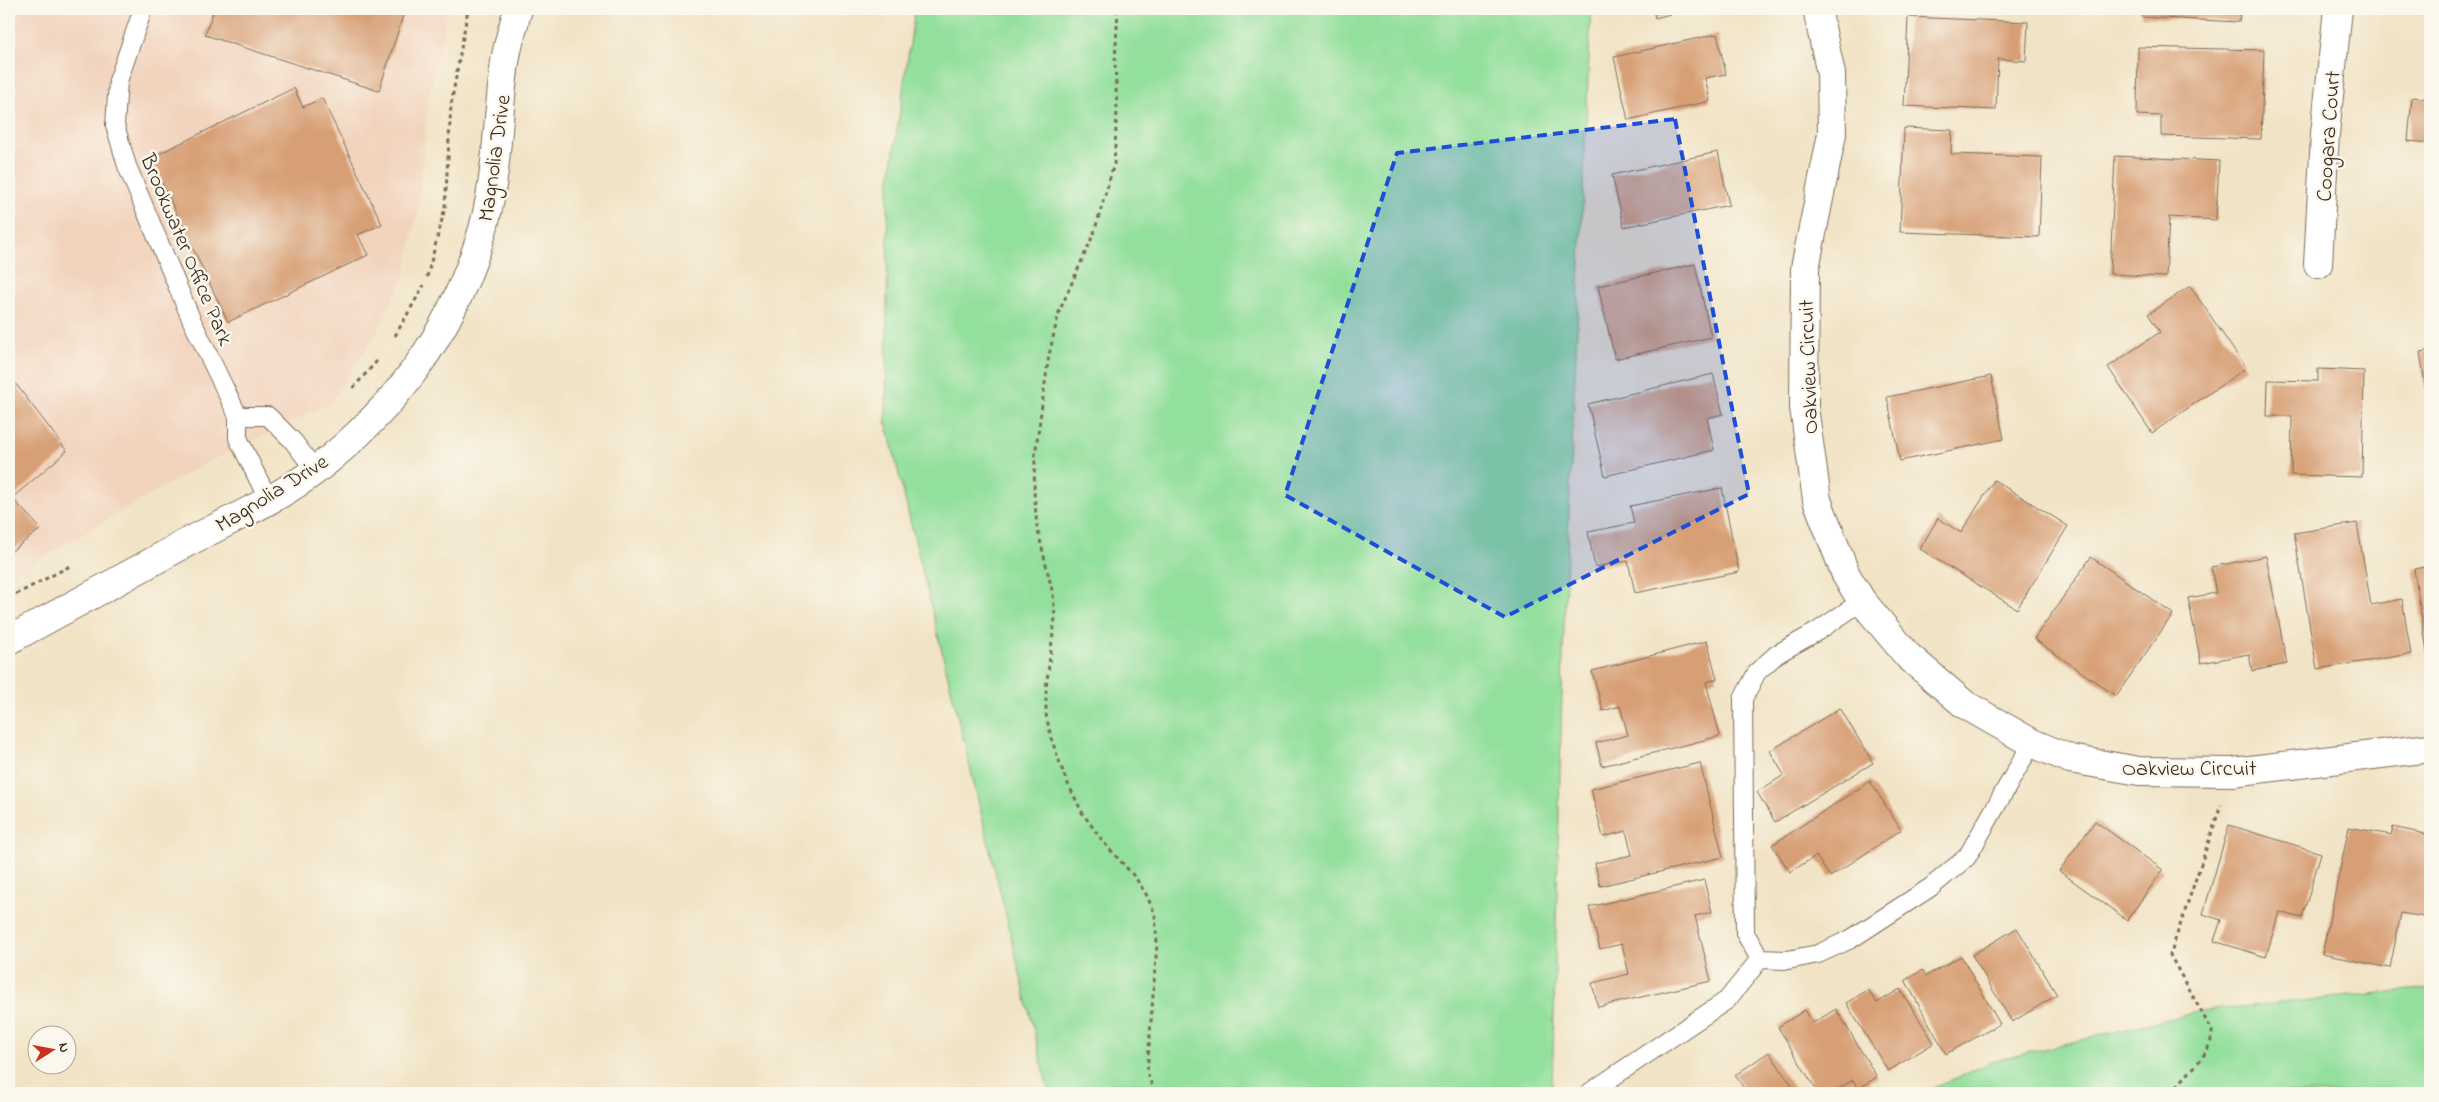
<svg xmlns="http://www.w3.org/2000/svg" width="2439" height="1102" viewBox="0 0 2439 1102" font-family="'Indie Flower',sans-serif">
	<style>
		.built { fill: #f2d4be }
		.green { fill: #93df9c; stroke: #67845d }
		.building { fill: #d79f74 }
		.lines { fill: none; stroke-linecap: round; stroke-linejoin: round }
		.service-casing { stroke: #7b6b58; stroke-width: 20 }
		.minor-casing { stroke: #7b6b58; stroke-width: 30 }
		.path { stroke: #7b6b58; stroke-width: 3; stroke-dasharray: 4 4; stroke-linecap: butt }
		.service { stroke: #fff; stroke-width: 18 }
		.minor { stroke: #fff; stroke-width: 28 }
		.marked { fill: #1d4ed8; fill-opacity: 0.2; stroke: #1d4ed8; stroke-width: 4; stroke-dasharray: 10 6; stroke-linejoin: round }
		.labels { text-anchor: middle; stroke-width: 5; stroke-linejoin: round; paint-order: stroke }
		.street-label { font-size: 22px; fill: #3b2a1e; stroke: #fbf7ec }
	</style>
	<rect width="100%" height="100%" fill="#fbf7ec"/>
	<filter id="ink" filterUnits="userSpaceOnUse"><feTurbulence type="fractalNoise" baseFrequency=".02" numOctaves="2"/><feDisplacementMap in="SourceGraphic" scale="10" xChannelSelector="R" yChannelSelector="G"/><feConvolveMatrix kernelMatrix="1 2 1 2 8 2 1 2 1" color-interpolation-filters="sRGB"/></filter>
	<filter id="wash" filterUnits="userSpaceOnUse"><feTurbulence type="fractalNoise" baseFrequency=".0096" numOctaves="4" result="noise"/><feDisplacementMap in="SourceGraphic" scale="20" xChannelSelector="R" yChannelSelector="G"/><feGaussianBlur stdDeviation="1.12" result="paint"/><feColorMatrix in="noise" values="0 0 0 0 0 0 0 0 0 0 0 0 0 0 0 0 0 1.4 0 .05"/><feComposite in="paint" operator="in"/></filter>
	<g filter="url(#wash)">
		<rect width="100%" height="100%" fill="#f1e3c5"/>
		<path class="built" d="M9 9H448L428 101 418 209 405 274 374 338 330 403 198 467 9 577Z"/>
		<path class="green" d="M915 9H1591L1563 651 1552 1093H1049L886 421 888 192Z
			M2430 988V1093H1923L1994 1061 2201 1011Z"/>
		<g id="blocks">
			<path class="building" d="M214 9H405L379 91 205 35Z
				M1653 9H1689L1655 18Z
				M2142 9H2240L2239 22 2141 17Z
				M2428 9H2430V36H2427Z
				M1908 17 2028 22 2026 61 1998 59 1996 110 1904 106Z
				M1717 34 1726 74 1705 78 1710 101 1628 120 1614 57Z
				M2138 47 2264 50 2261 139 2161 136V116L2137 115Z
				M294 88 303 107 322 98 382 224 358 235 368 255 228 322 150 158Z
				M2412 97 2430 99V143L2408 141Z
				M1904 128 1952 130 1951 154 2042 157 2039 237 1900 232Z
				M1718 152 1729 205 1624 227 1612 175Z
				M2115 156 2219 161 2216 220 2169 217 2166 277 2110 274Z
				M1695 264 1711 337 1615 359 1598 286Z
				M2190 286 2246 368 2152 433 2108 367 2160 332 2148 314Z
				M2430 350V410H2429L2420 352Z
				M2318 369 2364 371 2362 477 2291 475 2292 416H2267L2268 380 2318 381Z
				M1713 374 1723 414 1707 418 1714 450 1605 476 1588 404Z
				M9 375 67 451 12 498 41 529 9 553Z
				M1991 376 2004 439 1900 461 1887 397Z
				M1994 480 2068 526 2017 609 1920 549 1938 518 1961 533Z
				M1722 488 1739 572 1635 593 1628 561 1595 567 1588 532 1634 523 1630 506Z
				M2357 523 2371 605 2402 599 2411 654 2317 669 2294 533Z
				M2266 556 2287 664 2252 671 2249 654 2201 663 2188 598 2216 593 2211 567Z
				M2091 557 2173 614 2116 696 2034 639Z
				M2430 566V664H2429L2414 569Z
				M1707 641 1717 679 1706 682 1720 736 1602 766 1596 743 1628 735 1620 706 1603 711 1592 671Z
				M1840 708 1873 763 1775 822 1757 792 1784 775 1770 751Z
				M1700 763 1723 857 1600 886 1595 863 1632 855 1626 831 1603 837 1591 789Z
				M1870 781 1901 830 1830 877 1816 856 1790 872 1772 845Z
				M2095 821 2163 870 2127 920 2059 871Z
				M2229 825 2321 853 2302 918 2279 912 2266 957 2214 941 2221 920 2203 914Z
				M2349 827 2391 835 2393 827 2430 835V918L2401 913 2390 968 2322 954Z
				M1704 880 1712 912 1695 916 1711 981 1598 1007 1592 983 1629 974 1622 944 1600 949 1589 907Z
				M2017 928 2057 995 2012 1022 1972 955Z
				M1961 956 2000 1024 1946 1054 1905 980 1923 970 1926 976Z
				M1900 989 1934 1043 1888 1071 1846 1003 1868 990 1877 1003Z
				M1836 1009 1877 1077 1858 1089 1853 1080 1831 1093H1818L1778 1027 1805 1010 1813 1023Z
				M1769 1052 1797 1093H1747L1735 1075Z"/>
		</g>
	</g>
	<g filter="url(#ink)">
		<use href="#blocks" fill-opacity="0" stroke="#7b6b58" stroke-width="1"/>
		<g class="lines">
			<defs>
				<path id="service" d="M143 9 118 81 115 125 127 166 192 321 238 416V438L268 499
					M238 416H268L293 441 315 470
					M1862 601 1818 631 1777 654 1757 672 1743 699 1745 933 1760 959 1788 960 1818 954 1851 939 1931 887 1967 857 2032 743
					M1589 1093 1727 1000 1760 959"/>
				<path id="minor" d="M1817 9 1831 74 1832 134 1805 268 1804 407 1817 500 1846 575 1862 601 1908 656 1964 704 2032 743 2070 759 2139 771 2233 772 2430 748
					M2318 264 2325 134 2338 9
					M9 640C68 608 127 576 186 543 228 521 278 499 316 470 395 408 448 338 479 242 499 182 496 118 506 56 509 40 514 24 518 9"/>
			</defs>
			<use href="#service" class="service-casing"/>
			<use href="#minor" class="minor-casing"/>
			<path class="path" d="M1118 9 1115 62 1117 110 1114 164 1094 233 1059 312 1049 355 1035 455 1034 492 1037 527 1053 594 1055 618 1046 688V714L1051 738 1066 780 1083 814 1105 844 1135 877 1146 894 1155 914 1157 944 1147 1073 1155 1093
				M427 277 445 208 451 105 468 9
				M395 336 424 285
				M353 388 377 361
				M9 598 72 565
				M2172 1093C2184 1074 2213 1055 2212 1031L2170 955 2221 805"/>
			<use href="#service" class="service"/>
			<use href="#minor" class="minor"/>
		</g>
	</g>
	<path class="marked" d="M1675 119 1749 494 1505 617 1285 495 1397 153Z"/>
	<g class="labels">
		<g class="street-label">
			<text transform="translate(2327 136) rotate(-86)" y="8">Coogara Court</text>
			<text transform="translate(493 158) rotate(-82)" y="8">Magnolia Drive</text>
			<text transform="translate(188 249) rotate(67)" y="8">Brookwater Office Park</text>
			<text transform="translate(1807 367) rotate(-92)" y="8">Oakview Circuit</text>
			<text transform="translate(271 492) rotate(-32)" y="8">Magnolia Drive</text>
			<text x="2189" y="775">Oakview Circuit</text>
		</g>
	</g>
	<rect width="2439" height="1102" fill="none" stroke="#fbf7ec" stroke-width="30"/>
	<g transform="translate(52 1050) rotate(79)"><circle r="24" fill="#fbf7ec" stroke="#aea59a"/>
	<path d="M0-4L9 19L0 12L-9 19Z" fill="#c8321e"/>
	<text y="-8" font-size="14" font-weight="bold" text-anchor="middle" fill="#3b2a1e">N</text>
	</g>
</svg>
